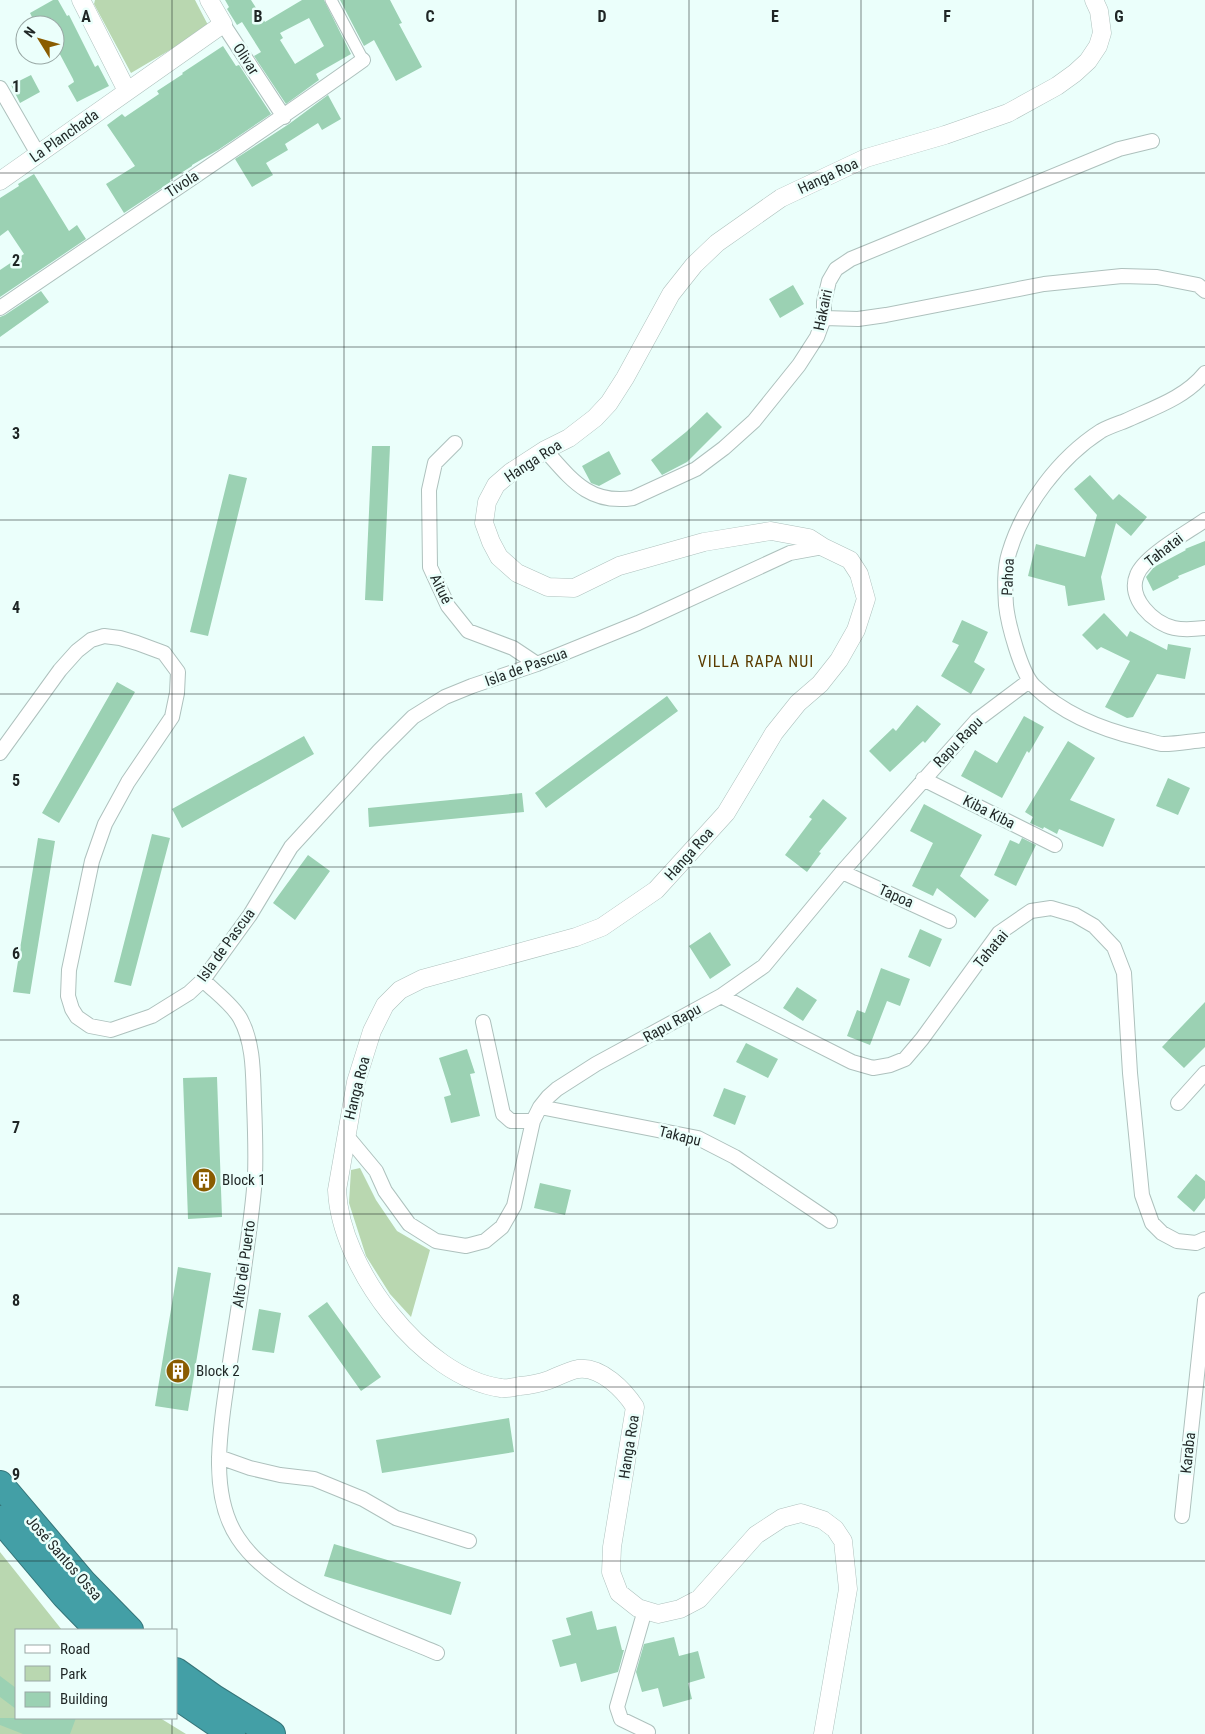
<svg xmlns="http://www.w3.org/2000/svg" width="1205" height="1734" viewBox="0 0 1205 1734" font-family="'Roboto Condensed',sans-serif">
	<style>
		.green { fill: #b9d7b0 }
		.building { fill: #9bd1b3; fill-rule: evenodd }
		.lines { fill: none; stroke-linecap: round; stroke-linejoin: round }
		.pedestrian-casing { stroke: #aec1bd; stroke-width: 13 }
		.minor-casing { stroke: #aec1bd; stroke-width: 16 }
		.tertiary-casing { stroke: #aec1bd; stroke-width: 19 }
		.motorway-casing { stroke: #367579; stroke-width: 28 }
		.pedestrian { stroke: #fff; stroke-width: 11 }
		.minor { stroke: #fff; stroke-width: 14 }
		.tertiary { stroke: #fff; stroke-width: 18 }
		.motorway { stroke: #439fa6; stroke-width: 26 }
		.grid { fill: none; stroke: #1f2625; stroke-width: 1; stroke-opacity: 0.55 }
		.labels { text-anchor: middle; stroke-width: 5; stroke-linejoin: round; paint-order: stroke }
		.street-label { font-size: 15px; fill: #1f2625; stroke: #ebfffb }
		.poi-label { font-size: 15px; fill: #1f2625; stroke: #ebfffb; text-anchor: start }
		.neighbourhood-label { font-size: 16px; letter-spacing: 1px; fill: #5b3c01; stroke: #ebfffb }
		.grid-label { font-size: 16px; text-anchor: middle; font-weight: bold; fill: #1f2625; stroke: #ebfffb; stroke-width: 5; stroke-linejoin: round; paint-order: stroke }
	</style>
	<rect width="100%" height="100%" fill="#ebfffb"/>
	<path class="green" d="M95 0H195L209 27 131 73 94 4Z
		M360 1168 376 1200 397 1231 430 1250 411 1317 390 1294 366 1256 349 1203 351 1170Z
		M0 1552 62 1630H16V1718H160L186 1734H0Z"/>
	<path class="building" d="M53 0H58L67 16 69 15 95 67 98 65 109 86 77 102 68 86 74 82 73 79 55 45V25H36L30 13Z
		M225 0H251L265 22 302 0H324L351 54 316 74 319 80 286 104 254 56 261 52 242 22 237 25 227 9 229 7ZM309 18 324 46 295 64 280 40 283 38 280 33Z
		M340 0H390L402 23 399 24 422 67 396 81 374 40 364 46Z
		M223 46 236 66 239 65 271 114 218 150 192 165V166L170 180 171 182 124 213 106 184 135 166 107 125 122 114 125 117 159 94 157 91 183 74 182 73Z
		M31 75 40 92 20 103 11 85Z
		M328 95 341 119 322 130 318 123 285 144 288 150 266 163 273 175 252 187 235 159 289 124Z
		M34 174 69 231 77 225 86 239 0 297V270L24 254 8 230 0 236V198L19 186 18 184Z
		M793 285 804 304 780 318 769 299Z
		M41 291 49 302 0 337V317L5 315Z
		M707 412 722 427 687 462 662 475 651 460 686 432Z
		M372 446H390L383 601 365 600Z
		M609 451 621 474 599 486 591 483 582 466Z
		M229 474 247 478 208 636 190 632Z
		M1090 475 1113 500 1119 494 1147 517 1131 536 1116 523 1101 577 1105 600 1068 606 1065 586 1028 576 1036 544 1085 557 1097 515 1074 489Z
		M1205 541V565L1178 576 1179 578 1153 591 1146 577 1154 567 1186 550 1185 549Z
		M1104 613 1127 637 1130 631 1167 650 1168 644 1191 648 1185 679 1157 674 1133 717 1127 718 1105 707 1130 661 1101 647 1097 650 1082 635Z
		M962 620 988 632 974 662 985 669 971 694 941 676 959 645 952 642Z
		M117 682 135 692 59 823 42 813Z
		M667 696 678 711 546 808 535 793Z
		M917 705 941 724 925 743 923 741 890 772 869 751 893 728 896 731Z
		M1024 716 1044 727 1029 753 1027 751 1002 798 961 776 975 750 997 763Z
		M304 736 314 754 182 828 172 809Z
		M1068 741 1095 758 1070 800 1115 819 1103 847 1059 829 1057 834 1044 827 1043 829 1030 823 1033 817 1025 812Z
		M1168 778 1190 788 1178 815 1156 806Z
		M522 793 524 812 369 827 368 808Z
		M823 799 847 818 819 852 821 853 807 872 785 855 812 819 809 817Z
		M924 804 982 835 960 876 989 900 975 918 937 888 933 896 912 886 933 843 910 831Z
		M152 834 170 838 131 986 114 982Z
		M38 838 55 841 30 994 13 992Z
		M1022 838 1036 845 1016 886 994 875 1010 840 1019 844Z
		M308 855 330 871 295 920 273 903Z
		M920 929 942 939 930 967 908 957Z
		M710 932 731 965 710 979 689 946Z
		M881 968 910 979 900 1006 887 1001 870 1045 847 1036 857 1010 865 1013Z
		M797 987 817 1000 803 1021 783 1008Z
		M1205 1002V1047L1184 1068 1162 1047Z
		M746 1043 778 1059 768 1078 736 1062Z
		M467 1049 475 1073 470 1074 480 1116 451 1123 444 1097 451 1095 439 1058Z
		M217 1077 222 1217 188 1219 183 1078Z
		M724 1088 746 1096 735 1125 713 1116Z
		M1196 1174 1205 1181V1198L1194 1212 1177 1197Z
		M540 1183 571 1190 565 1215 534 1208Z
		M178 1267 211 1273 188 1411 155 1406Z
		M327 1302 381 1377 361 1391 308 1316Z
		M259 1309 281 1313 274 1353 252 1350Z
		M509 1418 514 1452 382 1473 376 1440Z
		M334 1544 461 1582 451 1615 324 1576Z
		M592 1611 597 1630 616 1626 622 1650H624L618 1672 581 1682 576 1663 560 1667 552 1640 571 1635 566 1618Z
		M674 1637 679 1656 698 1651 705 1678 688 1683 692 1699 663 1707 658 1688 642 1692 636 1672 644 1644Z
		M0 1676 16 1688V1709L0 1697Z
		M0 1718H76L70 1734H23L0 1725Z"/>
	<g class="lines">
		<defs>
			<path id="pedestrian" d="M331 0 363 60"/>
			<path id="minor" d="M223 24 284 117
				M0 88 38 154
				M0 308C121 225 244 145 363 60
				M824 318 858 319 886 315 1044 284 1122 276 1157 277 1198 285 1205 291
				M1205 373C1185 398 1153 408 1125 421 1117 424 1108 427 1101 431 1059 458 1023 506 1009 553 1004 569 1005 588 1006 605 1008 624 1021 673 1034 686 1063 714 1103 730 1142 739 1149 740 1156 744 1164 744 1177 744 1192 741 1205 740
				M455 443 435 463 429 490 430 567 448 606 468 631 513 648 537 664
				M545 450C571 479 589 505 633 498L696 469 724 448 754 421 799 365 817 337 824 318V302L829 281 836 269 851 259 1119 149 1152 141
				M1205 520C1188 532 1144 556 1137 575 1127 598 1153 623 1174 628 1183 630 1196 629 1205 628
				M0 753 60 670 77 651 91 640 104 636 120 638 137 643 164 653 178 672 177 693 172 717 128 782 105 824 92 861 69 970 68 996 72 1009 77 1017 90 1026 111 1030 152 1016 189 993 203 980 250 915 291 847 379 751 413 717 445 697 472 686 537 664 638 623 790 553 823 547
				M923 779 1055 845
				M842 872 949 921
				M203 980C215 992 232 1004 240 1018 254 1043 253 1075 254 1102 255 1127 256 1151 255 1176 253 1210 247 1244 243 1277 238 1313 232 1347 227 1383 220 1430 209 1495 238 1538 276 1596 375 1626 437 1653
				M721 996 852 1062 873 1068 890 1065 905 1059 922 1039 999 933 1031 911 1051 908 1075 915 1094 926 1114 947 1124 973 1130 1073 1142 1195 1152 1223 1162 1233 1177 1241 1196 1243 1205 1239
				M483 1022 503 1114 511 1121H533
				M1178 1103 1205 1073
				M540 1107 698 1138 735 1157 830 1221
				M346 1135 376 1171 385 1191 409 1224 436 1241 466 1246 485 1241 502 1227 514 1206 533 1121 540 1107 548 1097 557 1089 596 1064 721 996 764 966 842 872 977 720 1029 681
				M219 1457 250 1468 280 1475 314 1479 363 1499 396 1518 469 1541
				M1182 1516 1205 1300
				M645 1610 617 1707 621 1719 648 1732"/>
			<path id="tertiary" d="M81 0 127 91
				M0 181 223 24 209 0
				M823 1734 848 1589 843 1541 835 1529 823 1520 801 1513 782 1518 756 1535 699 1599 680 1609 658 1614 638 1608 619 1593 611 1572 612 1547 635 1407C624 1390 601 1366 578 1369 568 1371 559 1376 549 1380 540 1383 530 1385 520 1386 514 1387 507 1389 501 1388 422 1377 340 1267 337 1190L356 1082 372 1031 385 1005 400 990 422 979 576 937 602 927 656 890 726 813 774 733 798 703 820 684 839 660 856 630 866 599 859 574 850 560 823 547 809 538 771 531 704 542 619 566 574 588 548 587 517 573 499 557 491 542 484 523 487 502 496 485 511 472 545 450 569 438 595 418 609 403 625 378 671 294 694 265 717 243 781 198 866 158 945 135 1008 113 1057 86 1075 73 1088 61 1098 46 1102 33 1099 11 1094 0"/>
			<path id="motorway" d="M0 1484 83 1582 130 1630
				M0 1519 65 1596 98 1630
				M176 1671 214 1698 272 1734
				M176 1696 232 1734"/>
		</defs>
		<use href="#pedestrian" class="pedestrian-casing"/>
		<use href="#minor" class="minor-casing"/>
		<use href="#tertiary" class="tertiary-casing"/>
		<use href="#motorway" class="motorway-casing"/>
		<use href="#pedestrian" class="pedestrian"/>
		<use href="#minor" class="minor"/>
		<use href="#tertiary" class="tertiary"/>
		<use href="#motorway" class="motorway"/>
	</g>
	<path class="grid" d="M172 0V1630M344 0V1734M516 0V1734M689 0V1734M861 0V1734M1033 0V1734M0 173H1205M0 347H1205M0 520H1205M0 694H1205M0 867H1205M0 1040H1205M0 1214H1205M0 1387H1205M0 1561H1205M172 1718V1734"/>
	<defs>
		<symbol id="building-disc" viewBox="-11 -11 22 22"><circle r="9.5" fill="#8a5c00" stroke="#ebfffb"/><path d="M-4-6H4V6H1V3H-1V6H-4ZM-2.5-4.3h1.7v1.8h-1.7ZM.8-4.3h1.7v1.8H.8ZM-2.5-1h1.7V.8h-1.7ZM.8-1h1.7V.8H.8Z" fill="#fff"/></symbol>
	</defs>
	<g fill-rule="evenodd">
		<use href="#building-disc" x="190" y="1166" width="28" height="28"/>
		<use href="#building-disc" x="164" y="1357" width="28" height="28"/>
	</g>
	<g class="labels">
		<g class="street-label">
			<text transform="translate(246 59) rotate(57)" y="5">Olivar</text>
			<text transform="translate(64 136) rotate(-35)" y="5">La Planchada</text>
			<text transform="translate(828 176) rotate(-25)" y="5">Hanga Roa</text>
			<text transform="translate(182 184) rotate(-33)" y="5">Tivola</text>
			<text transform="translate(823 310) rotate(-78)" y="5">Hakairi</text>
			<text transform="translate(533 461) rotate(-33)" y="5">Hanga Roa</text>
			<text transform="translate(1164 550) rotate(-38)" y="5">Tahatai</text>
			<text transform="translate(1008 577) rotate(-87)" y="5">Pahoa</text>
			<text transform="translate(441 589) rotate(64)" y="5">Aitué</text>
			<text transform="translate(526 667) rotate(-20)" y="5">Isla de Pascua</text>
			<text transform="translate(958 742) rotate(-46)" y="5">Rapu Rapu</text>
			<text transform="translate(989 812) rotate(27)" y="5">Kiba Kiba</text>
			<text transform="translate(689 854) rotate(-48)" y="5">Hanga Roa</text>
			<text transform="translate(896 896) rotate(24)" y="5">Tapoa</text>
			<text transform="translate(226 945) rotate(-54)" y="5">Isla de Pascua</text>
			<text transform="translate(991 949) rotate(-50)" y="5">Tahatai</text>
			<text transform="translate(672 1023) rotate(-29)" y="5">Rapu Rapu</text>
			<text transform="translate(357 1088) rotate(-76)" y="5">Hanga Roa</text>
			<text transform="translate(680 1136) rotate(14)" y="5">Takapu</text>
			<text transform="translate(244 1264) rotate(-82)" y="5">Alto del Puerto</text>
			<text transform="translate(629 1447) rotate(-81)" y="5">Hanga Roa</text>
			<text transform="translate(1188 1453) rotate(-84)" y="5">Karaba</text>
			<text transform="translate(64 1558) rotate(49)" y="5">José Santos Ossa</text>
		</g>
		<g class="poi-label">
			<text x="222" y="1185">Block 1</text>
			<text x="196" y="1376">Block 2</text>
		</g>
		<g class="neighbourhood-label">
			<text x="756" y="667">VILLA RAPA NUI</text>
		</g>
	</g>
	<g class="grid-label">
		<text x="86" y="22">A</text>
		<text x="258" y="22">B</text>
		<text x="430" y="22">C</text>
		<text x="602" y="22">D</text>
		<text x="775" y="22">E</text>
		<text x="947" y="22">F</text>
		<text x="1119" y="22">G</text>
		<text x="16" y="92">1</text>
		<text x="16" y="266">2</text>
		<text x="16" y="439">3</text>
		<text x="16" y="613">4</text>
		<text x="16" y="786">5</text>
		<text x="16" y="959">6</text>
		<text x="16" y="1133">7</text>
		<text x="16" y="1306">8</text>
		<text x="16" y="1480">9</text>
	</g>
	<rect x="15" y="1629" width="162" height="90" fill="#ebfffb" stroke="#99a8a5"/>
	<rect x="25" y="1645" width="25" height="8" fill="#ffffff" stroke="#99a8a5"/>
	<text x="60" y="1654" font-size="15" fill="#1f2625">Road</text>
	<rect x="25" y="1666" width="25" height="15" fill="#b9d7b0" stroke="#99a8a5"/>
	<text x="60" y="1679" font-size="15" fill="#1f2625">Park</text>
	<rect x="25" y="1692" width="25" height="15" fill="#9bd1b3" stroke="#99a8a5"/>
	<text x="60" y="1704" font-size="15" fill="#1f2625">Building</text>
	<g transform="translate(40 40) rotate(307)"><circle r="24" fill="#ebfffb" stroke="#99a8a5"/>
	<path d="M0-4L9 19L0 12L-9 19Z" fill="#8a5c00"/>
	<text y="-8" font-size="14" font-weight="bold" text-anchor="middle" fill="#1f2625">N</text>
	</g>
</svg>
